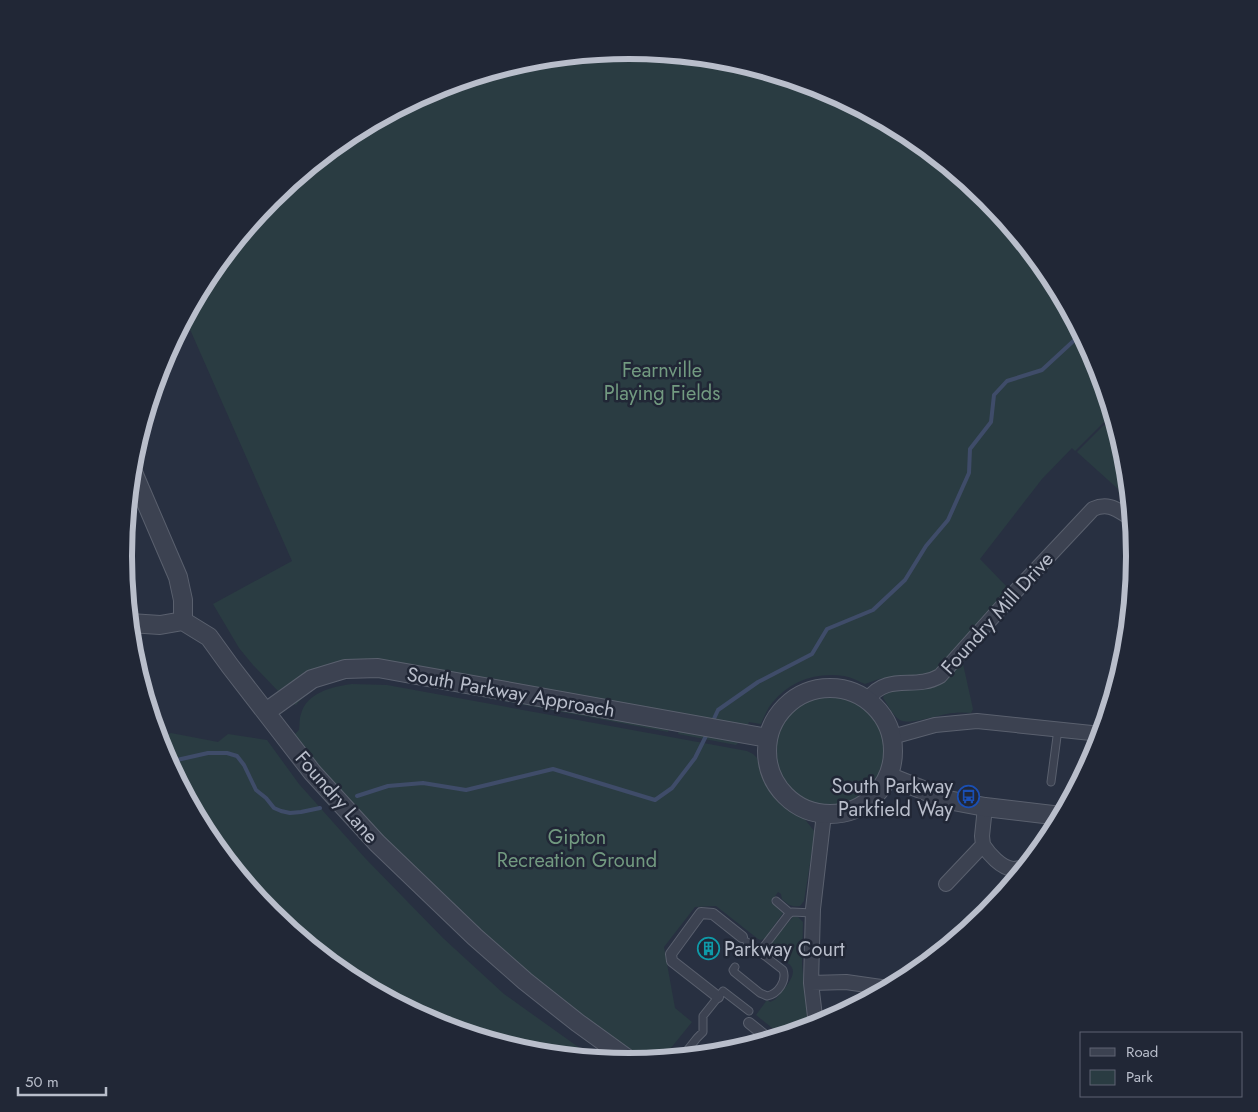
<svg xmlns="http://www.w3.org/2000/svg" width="1258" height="1112" viewBox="0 0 1258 1112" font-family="Jost,sans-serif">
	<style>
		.green { fill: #2a3c42 }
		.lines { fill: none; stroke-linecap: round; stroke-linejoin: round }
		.stream { stroke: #3f4c69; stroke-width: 4 }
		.service-casing { stroke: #5a606e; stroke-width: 9 }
		.pedestrian-casing { stroke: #5a606e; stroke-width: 12 }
		.minor-casing { stroke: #5a606e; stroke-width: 16 }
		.tertiary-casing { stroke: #5a606e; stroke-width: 20 }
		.service { stroke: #3c4251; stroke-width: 7 }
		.pedestrian { stroke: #3c4251; stroke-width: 10 }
		.minor { stroke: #3c4251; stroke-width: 14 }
		.tertiary { stroke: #3c4251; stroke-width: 18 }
		.labels { text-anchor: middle; stroke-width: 5; stroke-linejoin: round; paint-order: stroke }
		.park-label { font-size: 20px; fill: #729a80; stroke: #212736 }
		.street-label { font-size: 20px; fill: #b9becb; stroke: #212736 }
		.poi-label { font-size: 20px; fill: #b9becb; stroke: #212736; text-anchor: end }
		.rim { fill: none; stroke: #b9becb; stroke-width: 6 }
	</style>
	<rect width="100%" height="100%" fill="#283041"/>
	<path class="green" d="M629 50 728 60 823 89 910 135 987 198 1050 275 1097 363 1112 414 1075 451 1072 448 1042 479 980 559 1009 589 938 670 931 675 892 677 879 679 865 684C858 681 851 677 844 676 815 672 790 681 772 703 767 709 764 717 761 724L749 722 746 728 346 662C316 667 303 674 278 691L253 665 239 648 213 604 292 561 185 318 208 275 271 198 348 135 436 88 531 60Z
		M1104 425 1120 440 1125 458 1130 507C1123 501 1119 498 1118 489L1077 452Z
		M959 663 963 664 973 709 971 713C966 713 961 712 955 713 942 713 911 726 900 720 893 716 888 705 883 698L885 693Z
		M371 673 669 727 668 732 387 679C351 675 320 676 296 705L290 703 321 680Z
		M352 684 387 685 747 751 753 754 757 758 762 777 772 794 786 807 803 817 815 832 804 901 800 906C791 907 788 905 782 899L781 894 778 892 771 902 783 913 765 938 761 940 758 939 716 906 695 907 664 947 675 1008 692 1022 662 1059 645 1060 625 1048 583 1017 529 974 480 932 377 833 292 737 299 730C300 725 299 719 301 714 307 692 332 687 352 684Z
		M775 750a55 55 0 1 1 110 0a55 55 0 1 1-110 0Z
		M679 729 741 740 736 745 678 734Z
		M171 733 218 742 228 734 267 740 299 784 365 858 443 938 504 994 595 1059 530 1052 435 1023 348 977 271 914 220 851 208 837 161 749 158 738Z
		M793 917H798L803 922 802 964 808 1028 782 1036 756 1015 767 1000 770 1002C777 1000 780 993 785 988 807 959 777 966 771 946L772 942Z"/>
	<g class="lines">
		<path class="stream" d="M712 723 718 710 758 682 812 654 827 629 873 610 905 580 926 546 948 520 969 473 970 449 991 422 994 395 1007 381 1042 370 1081 334
			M168 762 208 753H227L237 756 244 765 256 790 266 798 274 808 281 811 290 813 301 812 320 808
			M357 796 388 786 423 783 466 790 553 769 655 800 672 788 695 758 708 732"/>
		<defs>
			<path id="service" d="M1051 782 1058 729
				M1010 885 1011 869
				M776 901 790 913
				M762 953V949L788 915 792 912 813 913
				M735 967 733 970 734 972 760 993 767 996C778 994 787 981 783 970L747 942
				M682 1057 697 1038 703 1032V1016L723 991 749 1011"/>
			<path id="pedestrian" d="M718 997 672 961 671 954 701 913 713 914 742 937
				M749 1023 769 1039 767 1040"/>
			<path id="minor" d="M1128 617H1129
				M132 644 134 624
				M134 660 135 661
				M868 699C889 672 914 691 940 676L1015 592 1093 509C1109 502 1117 510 1131 518
				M892 737 935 725 977 721 1101 734
				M983 845 982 836 985 807
				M946 884 983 845C989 854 1001 868 1013 869 1017 869 1022 867 1026 867
				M811 983 846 982 888 988
				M816 1025 811 983 813 909 824 814"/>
			<path id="tertiary" d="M132 470 178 577 183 600V621
				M183 621 209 637 230 666 312 772 377 843 475 937 525 981 578 1023 632 1062
				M130 623 160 625 183 621
				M767 751a63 63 0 1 1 126 0a63 63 0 1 1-126 0Z
				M266 712 312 679 345 669 378 668 767 738
				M888 776 948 800 985 807 1061 816"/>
		</defs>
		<use href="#service" class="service-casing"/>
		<use href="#pedestrian" class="pedestrian-casing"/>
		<use href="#minor" class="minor-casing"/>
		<use href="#tertiary" class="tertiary-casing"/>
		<use href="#service" class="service"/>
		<use href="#pedestrian" class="pedestrian"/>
		<use href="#minor" class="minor"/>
		<use href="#tertiary" class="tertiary"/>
	</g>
	<defs>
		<symbol id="bus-ring" viewBox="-11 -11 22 22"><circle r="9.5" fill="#212736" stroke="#1a4fb4" stroke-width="1.5"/><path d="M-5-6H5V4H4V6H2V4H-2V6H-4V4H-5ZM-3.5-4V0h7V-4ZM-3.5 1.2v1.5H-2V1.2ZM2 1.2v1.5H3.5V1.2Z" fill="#1a4fb4"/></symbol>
		<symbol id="building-ring" viewBox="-11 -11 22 22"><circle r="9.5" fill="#212736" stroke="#0f9aa8" stroke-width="1.5"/><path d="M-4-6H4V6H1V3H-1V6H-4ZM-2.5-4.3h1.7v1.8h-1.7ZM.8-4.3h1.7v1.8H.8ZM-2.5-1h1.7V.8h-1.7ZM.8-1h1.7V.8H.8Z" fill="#0f9aa8"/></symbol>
	</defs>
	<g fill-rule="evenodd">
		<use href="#bus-ring" x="956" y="784" width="25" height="25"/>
		<use href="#building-ring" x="696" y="936" width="25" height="25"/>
	</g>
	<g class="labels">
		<g class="park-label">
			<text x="662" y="377">Fearnville<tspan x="662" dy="23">Playing Fields</tspan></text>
			<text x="577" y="844">Gipton<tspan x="577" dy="23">Recreation Ground</tspan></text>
		</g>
		<g class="street-label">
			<text transform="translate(997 613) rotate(-48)" y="7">Foundry Mill Drive</text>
			<text transform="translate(511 692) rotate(10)" y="7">South Parkway Approach</text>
			<text transform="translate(337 797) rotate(49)" y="7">Foundry Lane</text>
		</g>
		<g class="poi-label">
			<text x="953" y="793">South Parkway<tspan x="953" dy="23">Parkfield Way</tspan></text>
			<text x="724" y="956" text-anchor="start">Parkway Court</text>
		</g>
	</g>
	<path d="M0 0H1258V1112H0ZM132 556a497 497 0 1 1 994 0a497 497 0 1 1-994 0Z" fill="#212736" fill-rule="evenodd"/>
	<path class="rim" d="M132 556a497 497 0 1 1 994 0a497 497 0 1 1-994 0Z"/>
	<rect x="1080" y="1032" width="162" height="65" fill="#212736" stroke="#5e6372"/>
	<rect x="1090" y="1048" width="25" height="8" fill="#3c4251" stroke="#5e6372"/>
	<text x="1126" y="1057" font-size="15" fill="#b9becb">Road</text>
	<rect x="1090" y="1070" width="25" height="15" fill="#2a3c42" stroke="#5e6372"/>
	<text x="1126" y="1082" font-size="15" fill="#b9becb">Park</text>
	<path d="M18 1087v8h88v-8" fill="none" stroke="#b9becb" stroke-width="2.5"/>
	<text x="25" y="1087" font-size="15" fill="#b9becb" stroke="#212736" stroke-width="4" paint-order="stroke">50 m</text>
</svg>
